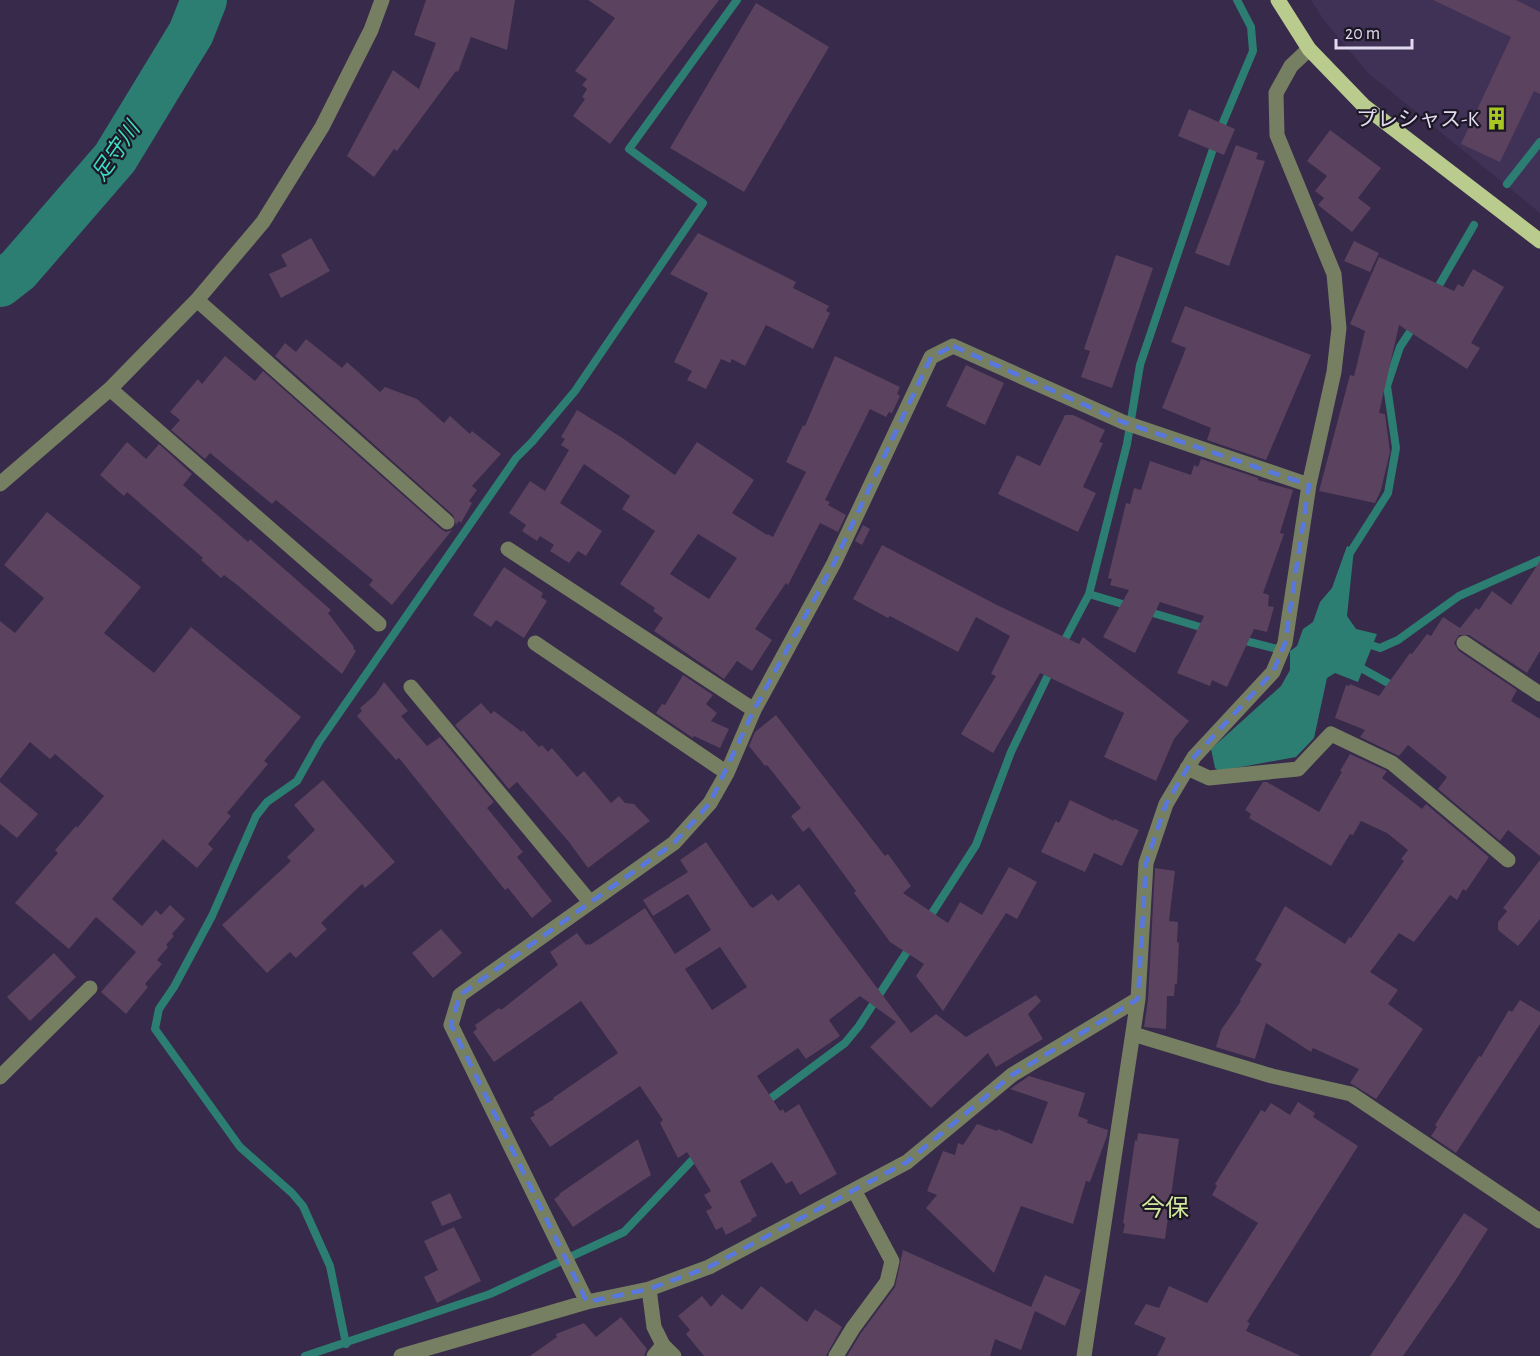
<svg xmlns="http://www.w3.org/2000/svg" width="1540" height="1356" viewBox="0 0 1540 1356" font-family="'Alegreya Sans','Noto Sans JP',sans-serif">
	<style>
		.built { fill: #403157 }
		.water { fill: #2c7e72 }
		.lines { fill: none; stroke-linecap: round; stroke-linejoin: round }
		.stream { stroke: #2c7e72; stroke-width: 8 }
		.river { stroke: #2c7e72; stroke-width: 46 }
		.building { fill: #5b425f; fill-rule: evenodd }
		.minor { stroke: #767f61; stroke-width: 15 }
		.major { stroke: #bacc8d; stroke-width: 15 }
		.marked { fill: none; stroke: #5878df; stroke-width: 4.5; stroke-dasharray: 12 8; stroke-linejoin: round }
		.labels { text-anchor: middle; stroke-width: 4.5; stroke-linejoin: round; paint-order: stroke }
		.poi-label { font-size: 21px; fill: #e2dbf0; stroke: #1c1725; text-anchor: end }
		.water-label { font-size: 22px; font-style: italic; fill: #3fdcc5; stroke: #1c1725 }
		.quarter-label { font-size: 24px; fill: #d3e89d; stroke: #1c1725 }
	</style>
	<rect width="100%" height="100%" fill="#372a4a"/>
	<path class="built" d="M1311 0H1540V213L1368 73 1323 19Z"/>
	<path class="water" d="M1347 546 1354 549 1347 616 1356 629 1377 634 1358 682 1335 673 1327 678 1314 738 1296 757 1219 771 1215 768 1211 749 1281 686 1290 670V651L1297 646 1303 629 1313 622 1320 602 1332 588Z"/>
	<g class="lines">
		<path class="stream" d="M1219 132 1253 51 1251 27 1237 0
			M1507 184 1540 142
			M1434 294 1474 225
			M1348 556 1388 493 1396 448 1387 386 1400 347 1415 324
			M1089 594 1127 444 1140 365 1215 143
			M1146 611 1207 629
			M1238 639 1285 651
			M1365 643 1380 648 1398 640 1459 596 1540 560
			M1062 645 1089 594 1129 606
			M1355 666 1361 668 1397 688
			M927 921 976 845 1011 752 1051 669
			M763 1104 845 1043 859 1026 912 944
			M346 1344 330 1266 303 1206 292 1193 240 1147 155 1029 159 1009 174 987 212 916 256 816 267 802 297 781 319 742 516 458 532 442 575 391 703 203 629 149 737 0
			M305 1356 490 1294 624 1232 699 1153"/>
		<path class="river" d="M0 284 18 270 115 158 191 33 204 0"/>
	</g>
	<path class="building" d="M426 0H515L507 50 471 37 458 72 456 71 397 151 394 149 374 177 347 156 393 70 419 89 436 43 414 35Z
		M588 0H719L610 144 573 116 585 99 582 97 587 89 582 85 587 79 575 71 615 18Z
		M1433 0H1516L1540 12V94L1534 91 1500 162 1461 144 1511 37Z
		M756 3 829 47 744 192 670 148Z
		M1189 109 1235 129 1224 155 1178 136Z
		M1330 130 1381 168 1358 198 1371 208 1352 232 1318 205 1324 198 1315 191 1327 176 1307 161Z
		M1236 145 1258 153 1256 159 1265 161 1229 266 1195 253Z
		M698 233 796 282 793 288 829 306 826 311 830 313 813 349 766 325 745 366 732 359 730 363 721 359 706 389 687 380 692 371 674 362 708 293 670 274Z
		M311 238 330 271 281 298 269 274 287 266 281 255Z
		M1354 241 1379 253 1370 272 1344 261Z
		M1116 255 1153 268 1112 388 1081 377 1090 351 1084 349Z
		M1379 257 1454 291 1458 284 1463 287 1473 269 1504 287 1471 343 1480 348 1467 369 1399 325 1379 413 1385 414 1390 452 1381 490 1375 503 1319 491 1350 375 1354 376 1365 331 1350 324Z
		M1185 306 1311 355 1266 460 1207 440 1211 428 1162 408 1186 348 1171 342Z
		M306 339 342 368 347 362 380 392 385 387 417 399 444 423 450 416 470 434 472 431 501 454 472 486 477 490 469 501 472 503 461 523 459 521 456 525 453 515 275 356 285 343 296 352Z
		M225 356 255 381 263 371 441 529 446 532 452 530 392 605 369 585 373 580 276 500 272 504 210 453 205 459 171 430 180 420 170 412 198 379 202 384Z
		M835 356 900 387 897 394 900 396 892 413 889 412 886 417 870 409 825 500 830 502 828 505 846 515 838 532 820 523 788 585 786 583 755 629 772 640 752 671 737 661 724 679 654 631 663 618 653 611 655 608 620 584 655 531 622 509 630 496 584 464 560 503 602 531 586 556 578 551 569 563 550 551 554 545 540 536 537 541 522 531 526 525 509 513 530 481 545 491 569 450 561 445 565 439 561 437 577 410 621 437 675 475 697 442 754 480 732 513 767 535 768 534 773 537 806 472 786 462 803 425 805 426ZM698 534 737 558 709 599 670 574Z
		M966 365 1004 383 985 425 946 406Z
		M1065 415H1073L1105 430 1099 442 1103 443 1083 487 1096 493 1078 532 998 494 1017 455 1040 466Z
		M127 442 146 459 159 444 192 474 183 485 248 542 250 539 331 610 328 613 354 647 353 648 356 651 342 674 236 584 224 575 221 578 201 560 203 558 127 492 124 496 100 475Z
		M1201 459 1258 478V480L1293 490 1280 533 1284 534 1263 593 1269 595 1268 606 1274 607 1267 632 1254 629 1227 687 1212 680 1210 686 1177 673 1204 616 1160 602 1135 653 1103 637 1129 590 1110 585 1112 579 1108 578 1126 503 1130 504 1134 488 1141 490 1150 461 1191 475 1194 465 1198 467Z
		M47 512 141 587 104 633 154 673 191 627 301 717 264 761 268 764 227 813 231 816 208 844 213 849 197 868 163 839 112 899 142 926 156 910 161 915 170 905 185 919 172 934 174 936 166 945 168 947 157 960 162 964 145 984 148 987 126 1014 101 992 136 952 96 917 69 949 15 903 58 853 55 850 76 826 77 828 104 796 55 754 50 759 30 742 0 779V621L15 633 44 598 4 565Z
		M863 525 870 529 862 545 855 541Z
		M882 545 997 605 1079 644 1083 637 1189 721 1174 739 1156 781 1104 757 1124 713 1040 673 993 753 961 734 996 676 991 674 1010 636 976 617 958 652 890 616 888 618 853 599Z
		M1540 561V651L1527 673 1469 635H1459L1454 643 1459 651 1517 690 1511 701 1540 719V856L1508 830 1500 841 1438 789 1447 777 1408 745 1399 756 1360 737 1365 730 1335 718 1346 685 1349 686 1350 684 1379 696 1410 653 1412 654 1427 634 1431 636 1443 617 1460 628 1476 608 1479 610 1492 591 1511 605Z
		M504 567 543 593 541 597 547 601 524 638 496 620 491 627 473 615Z
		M683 675 713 695 706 704 717 713 711 721 729 729 720 748 694 736 693 738 656 713 662 704 665 705Z
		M384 682 408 711 401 716 427 746 440 737 494 802 487 808 523 852 517 857 552 901 532 918 508 888 505 890 399 758 396 760 357 716 362 711 360 708 375 695Z
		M481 703 491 714 494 711 522 732 523 730 539 747 542 745 548 752 552 748 577 777 584 771 611 803 619 796 625 803 634 804 650 821 588 868 569 842 517 782 509 789 455 725Z
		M776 715 885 856 888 854 911 886 903 893 948 923 960 902 982 915 1009 867 1037 882 1017 919 1006 913 943 1011 916 976 924 964 890 942 854 893 856 891 809 827 803 832 791 816 801 808 767 765 765 766 749 746 755 732Z
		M1350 754 1387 771 1382 778 1422 809 1426 804 1489 857 1466 891 1463 889 1457 900 1450 895 1414 942 1399 933 1370 972 1398 990 1388 1004 1423 1029 1376 1099 1350 1083 1359 1069 1313 1048 1311 1052 1266 1023 1255 1059 1216 1047 1221 1030 1241 1001 1240 1000 1262 964 1255 960 1285 906 1345 944 1349 937 1351 938 1404 861 1401 859 1408 850 1387 833 1361 821 1353 835 1350 834 1331 866 1249 818 1251 814 1245 810 1263 782H1267L1319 812 1342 772 1340 771Z
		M323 780 395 862 365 888 362 884 321 923 327 929 296 958 290 952 267 973 222 925 291 861 287 857 315 830 294 805Z
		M0 782 38 814 17 838 0 824Z
		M1070 800 1114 821V819L1139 830 1122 866 1094 853 1085 872 1041 852 1056 821 1059 823Z
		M706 842 750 906 753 908 772 894 778 901 799 884 911 1033 936 1014 966 1037 1036 995 1041 1001 1028 1014 1043 1039 996 1067 988 1053 931 1108 870 1047 896 1022 860 996 829 1020 840 1036 806 1059 798 1048 757 1076 780 1111 783 1109 785 1113 799 1104 837 1174 800 1195 792 1181 786 1184 772 1162 740 1181 757 1216 751 1219 752 1221 726 1235 722 1227 716 1230 706 1211 712 1208 704 1195 711 1191 687 1152 678 1158 660 1123 663 1120 640 1086 550 1147 530 1118 535 1115 533 1112 554 1099 553 1098 618 1053 581 1001 494 1062 473 1032 477 1029 475 1025 499 1008 501 1010 558 965 550 952 577 933 586 945 589 944 590 945 645 908 675 954 711 930 688 894 653 916 643 900 688 872 680 860ZM720 947 747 987 712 1010 685 969Z
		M1540 860V919L1518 946 1498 930V922L1507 911 1503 908Z
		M1155 868 1175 871 1169 921 1178 922 1177 942 1179 943 1177 984H1175L1174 996H1167L1166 1029 1144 1027 1148 1000Z
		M441 929 462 953 433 978 412 953Z
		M54 953 76 977 30 1021 7 997Z
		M1520 1000 1540 1012V1024L1456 1153 1431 1136 1437 1127 1435 1125 1479 1056 1481 1057 1509 1010 1512 1012Z
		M1029 1076 1085 1093 1078 1116 1088 1120 1087 1123 1108 1130 1107 1136 1090 1182 1086 1181 1073 1224 1021 1206 994 1273 926 1208 937 1195 927 1191 943 1151 955 1155 958 1143 963 1145 977 1124 997 1131 998 1129 1032 1144 1048 1102 1010 1089Z
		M1298 1102 1315 1113 1313 1117 1358 1146 1247 1322 1250 1323 1246 1331 1301 1356H1157L1166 1338 1134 1324 1146 1304 1159 1308 1169 1286 1207 1303 1258 1223 1212 1195 1217 1186 1215 1184 1261 1110 1265 1112 1271 1103 1290 1115Z
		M1138 1133 1179 1139 1165 1239 1123 1233 1125 1224 1123 1223 1135 1140 1137 1141Z
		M638 1139 651 1175 573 1227 554 1199 560 1195 559 1194Z
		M450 1193 462 1218 442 1226 431 1202Z
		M1464 1213 1488 1229 1455 1281 1403 1356H1370Z
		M454 1227 481 1281 437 1303 424 1277 438 1270 424 1241Z
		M903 1250 1031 1307 1045 1275 1081 1290 1065 1326 1035 1311 1021 1350 995 1339 990 1356H847L861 1333 895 1287Z
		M761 1286 807 1322 815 1309 842 1327 826 1356H704L686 1334 690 1330 678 1316 702 1296 711 1307 722 1294 742 1310Z
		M621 1317 647 1349 644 1356H530L557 1337 556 1334 584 1323 596 1337Z"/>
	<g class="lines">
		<path class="minor" d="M197 300 447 522
			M110 389 379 624
			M0 484 110 389 197 300 263 222 322 127 371 30 382 0
			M508 549 754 710
			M535 643 727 773 754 710 834 563 931 357 953 346 1123 422 1309 485
			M1464 643 1540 694
			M411 687 590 902
			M1187 768 1209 778 1298 769 1331 734 1392 763 1508 860
			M1133 1034 1272 1076 1351 1094 1540 1221
			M0 1077 90 988
			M649 1289 654 1327 663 1345 654 1356
			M587 1302 451 1025 460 995 674 843 710 803 727 773
			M663 1345 674 1356
			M401 1356 587 1302 649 1289 709 1267 907 1162 1012 1075 1138 999
			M836 1356 853 1328 887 1282 892 1261 854 1190
			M1084 1356 1138 999 1146 863 1166 804 1194 757 1273 672 1285 643 1309 485 1334 372 1339 328 1334 274 1277 135 1276 93 1291 66 1309 49"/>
		<path class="major" d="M1278 0 1309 49 1364 106 1540 241"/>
	</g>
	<path class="marked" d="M953 346 1123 422 1309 485 1285 643 1273 672 1194 757 1166 804 1146 863 1138 999 1012 1075 907 1162 709 1267 649 1289 587 1302 451 1025 460 995 674 843 710 803 754 710 834 563 931 357Z"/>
	<defs>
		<symbol id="building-bare" viewBox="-9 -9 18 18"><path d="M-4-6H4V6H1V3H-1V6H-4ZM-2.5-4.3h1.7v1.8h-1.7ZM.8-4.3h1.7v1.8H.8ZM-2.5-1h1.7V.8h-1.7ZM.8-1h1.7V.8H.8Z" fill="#a7c820" stroke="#1c1725" stroke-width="2.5" paint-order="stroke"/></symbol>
	</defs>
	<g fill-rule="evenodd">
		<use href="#building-bare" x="1480" y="102" width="33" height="33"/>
	</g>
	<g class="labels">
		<g class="poi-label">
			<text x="1479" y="126">プレシャス-K</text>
		</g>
		<g class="water-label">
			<text transform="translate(115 151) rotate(-55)" y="8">足守川</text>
		</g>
		<g class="quarter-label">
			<text x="1165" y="1216">今保</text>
		</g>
	</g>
	<path d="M1336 39v9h76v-9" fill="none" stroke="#e2dbf0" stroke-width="3"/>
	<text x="1345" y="39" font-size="18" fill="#e2dbf0" stroke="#1c1725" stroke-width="4.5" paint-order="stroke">20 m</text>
</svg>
